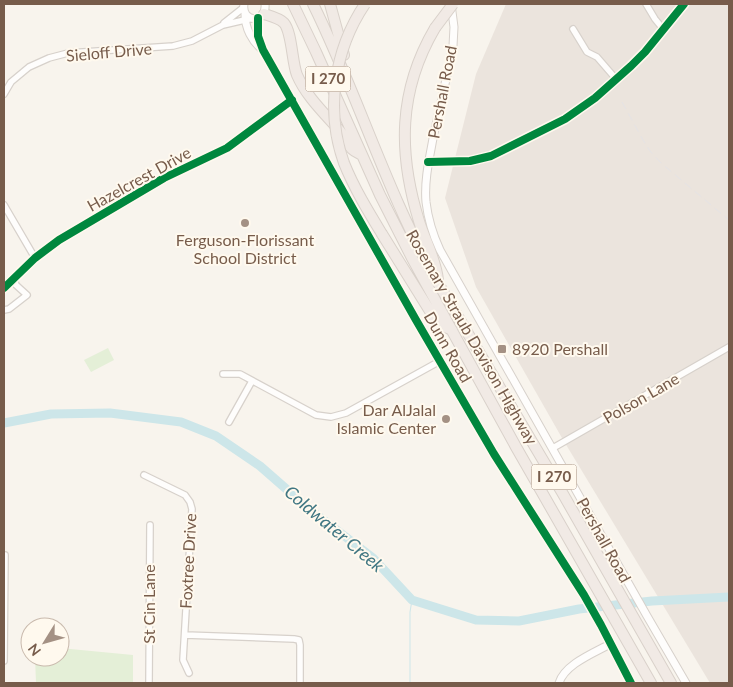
<svg xmlns="http://www.w3.org/2000/svg" width="733" height="687" viewBox="0 0 733 687" font-family="Lato,sans-serif">
	<style>
		.industrial { fill: #ebe4dd }
		.green { fill: #e4efd7 }
		.lines { fill: none; stroke-linecap: round; stroke-linejoin: round }
		.stream { stroke: #cde6e9; stroke-width: 1 }
		.river { stroke: #cde6e9; stroke-width: 9 }
		.minor-casing { stroke: #d7d1cb; stroke-width: 8 }
		.tertiary-casing { stroke: #d7d1cb; stroke-width: 9 }
		.motorway-casing { stroke: #d9d1ca; stroke-width: 12 }
		.minor { stroke: #fefdfc; stroke-width: 5.5 }
		.tertiary { stroke: #fefdfc; stroke-width: 7 }
		.motorway { stroke: #f1eae5; stroke-width: 10 }
		.rail { stroke: #e5e3e5; stroke-width: 1; stroke-dasharray: 8 5; stroke-linecap: butt }
		.motorway-bridge-casing { stroke: #d9d1ca; stroke-width: 12; stroke-linecap: butt }
		.motorway-bridge { stroke: #f1eae5; stroke-width: 10 }
		.cycleway-casing { stroke: #fff9ee; stroke-width: 11 }
		.cycleway { stroke: #00873e; stroke-width: 8 }
		.poi-dot { fill: #a49184; stroke: #fff9ee; stroke-width: 2 }
		.labels { text-anchor: middle; stroke-width: 4; stroke-linejoin: round; paint-order: stroke }
		.shield { fill: #fff9ee; stroke: #a08b7c; stroke-width: 1 }
		.shield-label { font-size: 15px; font-weight: bold; fill: #775c4b }
		.street-label { font-size: 16px; fill: #775c4b; stroke: #fff9ee }
		.poi-label { font-size: 16px; fill: #775c4b; stroke: #fff9ee }
		.water-label { font-size: 18px; font-style: italic; fill: #417783; stroke: #fff9ee }
	</style>
	<rect width="100%" height="100%" fill="#f8f4ed"/>
	<path class="industrial" d="M506 4H729V683H710L562 438 476 287 445 198 476 74Z"/>
	<path class="green" d="M108 348 114 360 91 372 84 360Z
		M60 648 133 655V683H36L35 657H60Z"/>
	<g class="lines">
		<path class="stream" d="M410 683V612L412 600"/>
		<path class="river" d="M4 423 51 414 110 413 181 422 216 436 260 466 308 508 373 558 412 600 476 620 519 621 579 609 652 601 729 597"/>
		<defs>
			<path id="minor" d="M646 4 655 19 664 30
				M224 23 243 8
				M573 29 587 52 597 57 616 79
				M4 94 11 82 29 67 49 58 68 53 173 46 192 41 223 25 249 19
				M4 205 35 258
				M4 288 35 258 59 240 164 178 227 148 292 100
				M4 310 9 309 27 295 16 285 14 278
				M223 374H240L316 415 331 417 346 413 440 361
				M229 422 252 381
				M553 448 729 347
				M144 475 185 495 190 502 192 509 183 660 189 673
				M185 635 294 639 299 640 300 645V683
				M4 661 5 555
				M149 683 150 525"/>
			<path id="tertiary" d="M244 4C241 23 267 24 265 4
				M451 4 454 27 453 46C447 75 441 104 434 133 430 156 424 179 426 202 428 219 433 235 440 250L647 616 686 683
				M245 14C245 28 252 42 263 50
				M258 18V36L263 50 416 320 494 454 584 595 601 625 631 683
				M428 162 470 161 491 156 565 119 595 98 631 66 645 52 684 4
				M559 683C565 664 594 653 610 644"/>
			<path id="motorway" d="M293 4 316 52 380 195 412 258 516 447 651 683
				M313 4C358 95 387 194 438 283L563 494 671 683
				M330 4 344 55
				M264 14C270 16 279 18 284 23 292 32 292 63 297 75 306 96 324 113 339 130 344 136 347 144 352 149 355 152 358 153 362 155
				M435 28C398 91 398 153 419 221 425 241 436 259 438 280
				M382 234 438 324 452 330"/>
		</defs>
		<use href="#minor" class="minor-casing"/>
		<use href="#tertiary" class="tertiary-casing"/>
		<use href="#motorway" class="motorway-casing"/>
		<use href="#minor" class="minor"/>
		<use href="#tertiary" class="tertiary"/>
		<use href="#motorway" class="motorway"/>
		<path class="rail" d="M622 102 643 140 650 151 661 163 729 220"/>
		<defs>
			<path id="motorway-bridge" d="M365 4C334 50 325 110 344 163 354 188 368 211 382 234
				M435 28 453 4"/>
		</defs>
		<use href="#motorway-bridge" class="motorway-bridge-casing"/>
		<use href="#motorway-bridge" class="motorway-bridge"/>
		<defs>
			<path id="cycleway" d="M258 18V36L263 50 416 320 494 454 584 595 601 625 631 683
				M428 162 470 161 491 156 565 119 595 98 631 66 645 52 684 4
				M4 288 35 258 59 240 164 178 227 148 292 100"/>
		</defs>
		<use href="#cycleway" class="cycleway-casing"/>
		<use href="#cycleway" class="cycleway"/>
	</g>
	<g class="poi-dot">
		<circle cx="245" cy="223" r="5"/>
		<rect x="497" y="344" width="10" height="10" rx="2.5"/>
		<circle cx="446" cy="419" r="5"/>
	</g>
	<g class="labels">
		<g class="shield">
			<rect x="305.5" y="66.5" width="45" height="25" rx="4"/>
			<rect x="531.5" y="464.5" width="45" height="25" rx="4"/>
		</g>
		<g class="shield-label">
			<text x="328" y="84">I 270</text>
			<text x="554" y="482">I 270</text>
		</g>
		<g class="street-label">
			<text transform="translate(109 52) rotate(-5)" y="6">Sieloff Drive</text>
			<text transform="translate(442 92) rotate(-79)" y="6">Pershall Road</text>
			<text transform="translate(139 179) rotate(-29)" y="6">Hazelcrest Drive</text>
			<text transform="translate(472 337) rotate(60)" y="6">Rosemary Straub Davison Highway</text>
			<text transform="translate(448 347) rotate(60)" y="6">Dunn Road</text>
			<text transform="translate(641 398) rotate(-30)" y="6">Polson Lane</text>
			<text transform="translate(604 540) rotate(61)" y="6">Pershall Road</text>
			<text transform="translate(188 561) rotate(-87)" y="6">Foxtree Drive</text>
			<text transform="translate(149 604) rotate(-90)" y="6">St Cin Lane</text>
		</g>
		<g class="poi-label">
			<text x="245" y="246">Ferguson-Florissant<tspan x="245" dy="18">School District</tspan></text>
			<text x="512" y="355" text-anchor="start">8920 Pershall</text>
			<text x="436" y="416" text-anchor="end">Dar AlJalal<tspan x="436" dy="18">Islamic Center</tspan></text>
		</g>
		<g class="water-label">
			<text transform="translate(334 529) rotate(40)" y="6">Coldwater Creek</text>
		</g>
	</g>
	<rect width="733" height="687" fill="none" stroke="#775c4b" stroke-width="10"/>
	<g transform="translate(45 642) rotate(233)"><circle r="24" fill="#fff9ee" stroke="#c9baad"/>
	<path d="M0-4L9 19L0 12L-9 19Z" fill="#a49184"/>
	<text y="-8" font-size="14" font-weight="bold" text-anchor="middle" fill="#775c4b">N</text>
	</g>
</svg>
